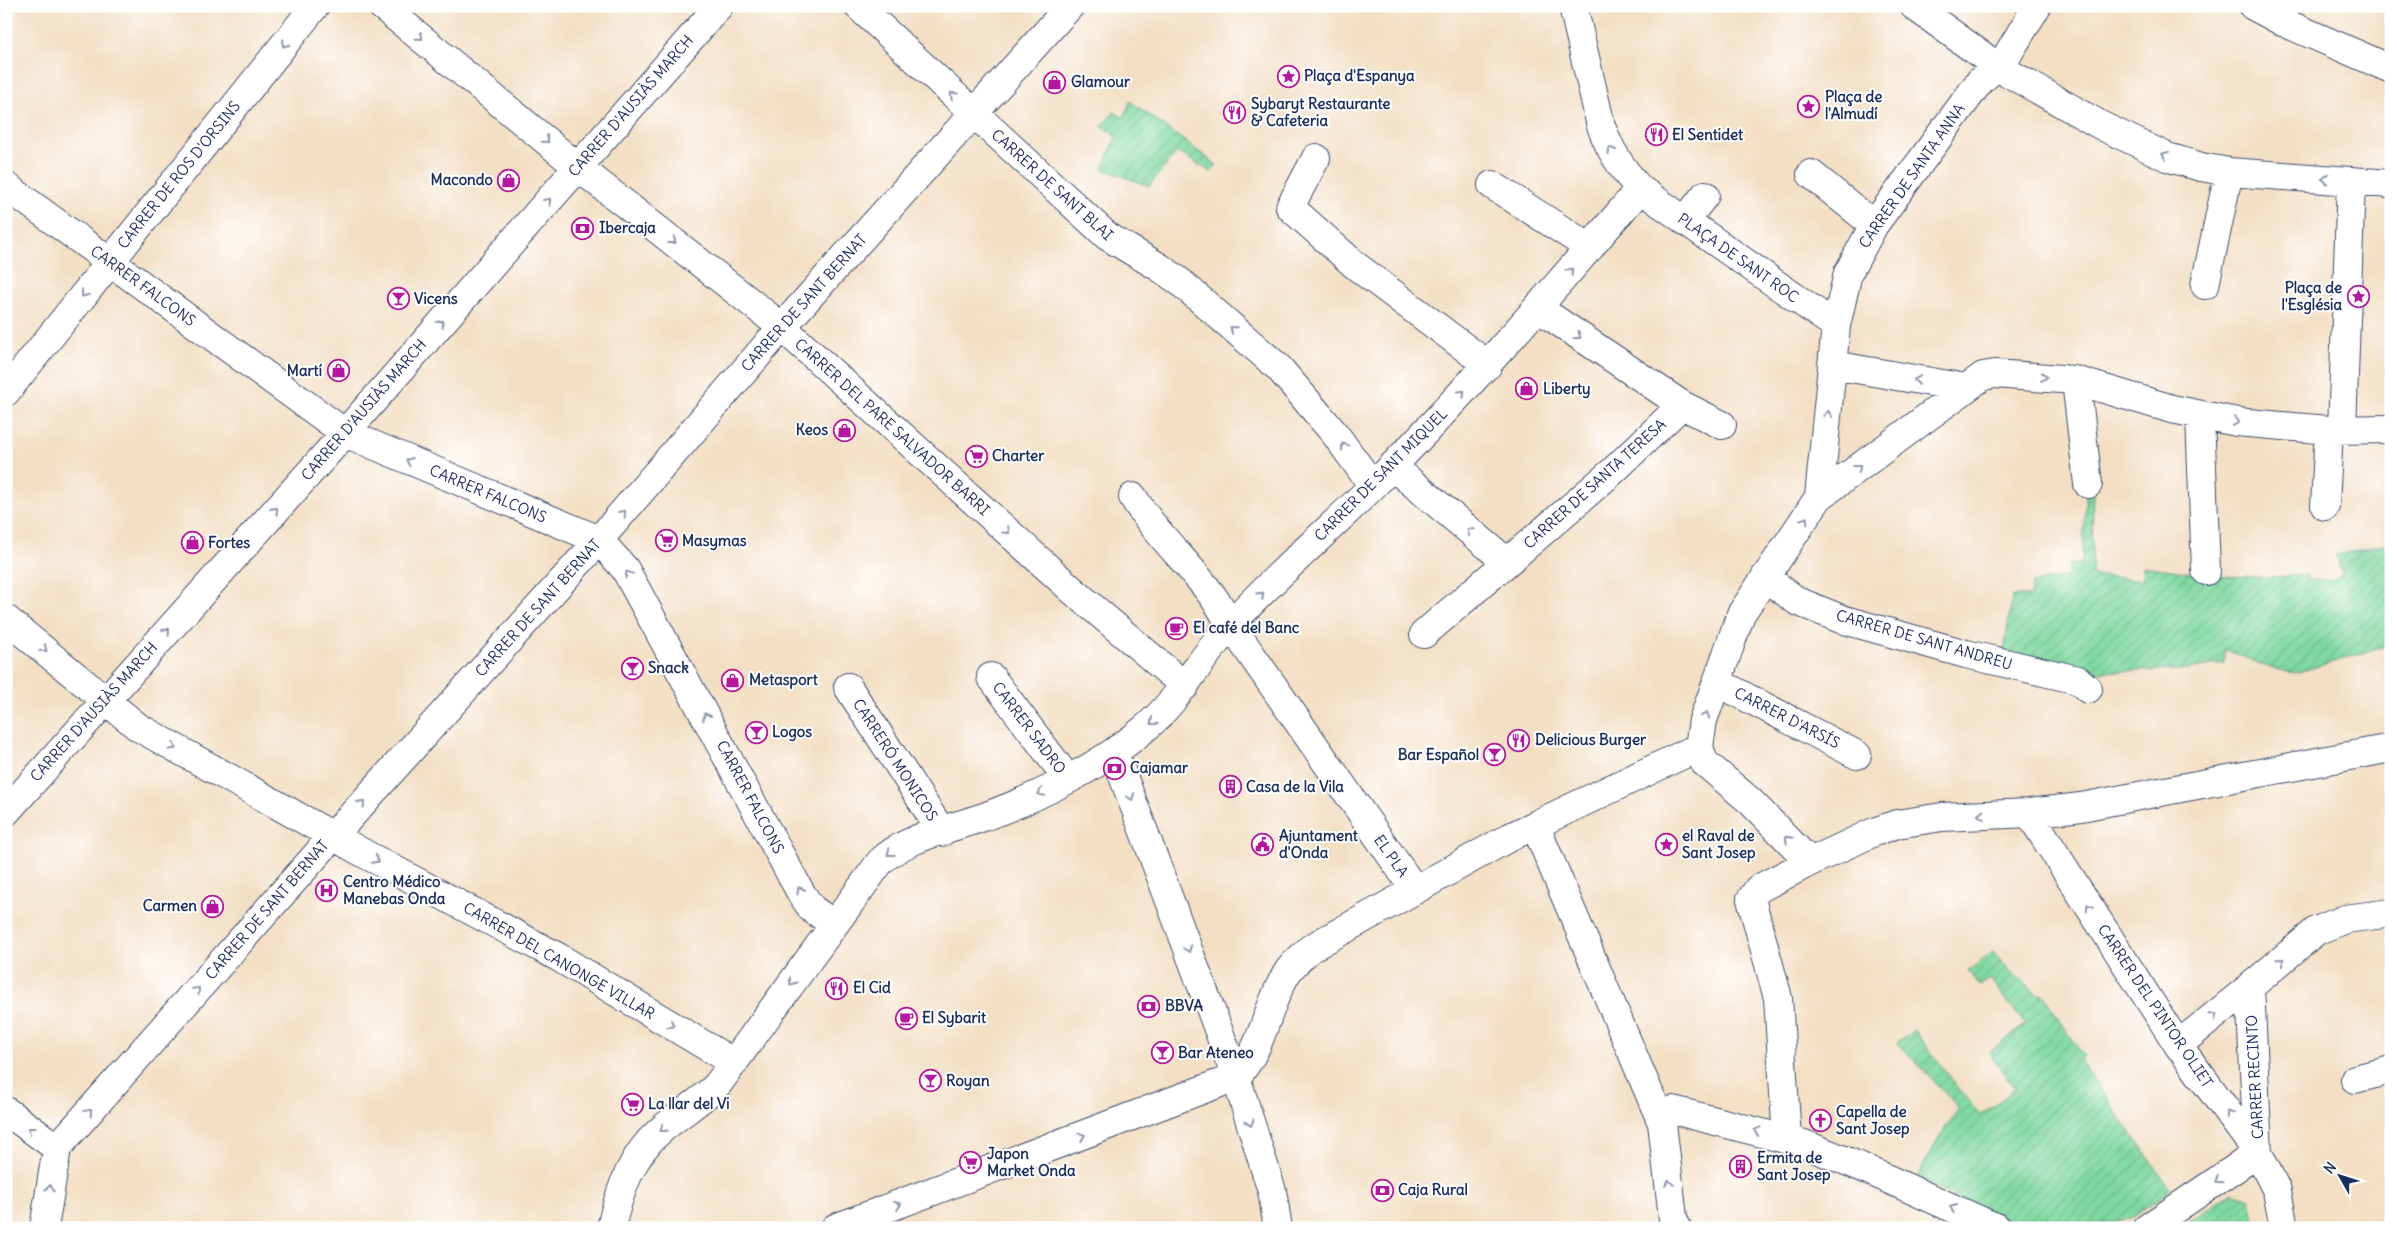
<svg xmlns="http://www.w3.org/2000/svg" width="2397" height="1234" viewBox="0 0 2397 1234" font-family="Delius,sans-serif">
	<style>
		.garden { fill: url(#garden-furrows); stroke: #4c847e }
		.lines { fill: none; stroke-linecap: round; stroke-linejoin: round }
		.street-casing { stroke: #3b496d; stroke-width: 30 }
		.street { stroke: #fff; stroke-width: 28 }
		.oneway { stroke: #8d97ae }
		.labels { text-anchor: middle; stroke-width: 4; stroke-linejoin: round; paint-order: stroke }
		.poi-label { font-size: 15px; font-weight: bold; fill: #1b2f5e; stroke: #fff; text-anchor: start }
		.street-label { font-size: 15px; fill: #1b2f5e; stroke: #fff }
	</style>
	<defs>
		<pattern id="garden-furrows" width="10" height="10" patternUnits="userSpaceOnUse" patternTransform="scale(1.25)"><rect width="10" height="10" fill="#7ed89e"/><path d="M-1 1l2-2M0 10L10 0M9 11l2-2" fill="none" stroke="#6cba8a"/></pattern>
	</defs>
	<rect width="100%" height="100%" fill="#fff"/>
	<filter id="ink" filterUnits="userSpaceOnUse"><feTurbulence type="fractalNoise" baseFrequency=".02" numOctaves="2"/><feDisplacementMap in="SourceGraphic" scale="10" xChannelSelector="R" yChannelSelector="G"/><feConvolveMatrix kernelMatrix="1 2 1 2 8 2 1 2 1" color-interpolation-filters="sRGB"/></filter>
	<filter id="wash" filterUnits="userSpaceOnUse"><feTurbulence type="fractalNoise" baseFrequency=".0096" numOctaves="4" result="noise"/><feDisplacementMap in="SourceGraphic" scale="20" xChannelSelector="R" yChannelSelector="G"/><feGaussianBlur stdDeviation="1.12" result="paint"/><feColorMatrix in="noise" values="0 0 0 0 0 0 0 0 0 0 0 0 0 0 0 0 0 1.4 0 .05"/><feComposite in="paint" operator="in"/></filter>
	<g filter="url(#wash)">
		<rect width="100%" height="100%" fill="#f3dfc3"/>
		<path class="garden" d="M1130 101 1217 165 1211 172 1177 152 1149 186 1103 169 1116 137 1102 126 1114 112 1124 118Z
			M2086 486H2093L2092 575 2142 580 2143 566 2214 576 2265 577 2307 575 2308 580H2332L2342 574 2335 555 2391 543V645L2295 673 2270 668 2224 649V663L2182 670 2080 672 2004 652 2012 596H2031L2032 583 2068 576 2069 564H2082Z
			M1993 952C2006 968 2023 982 2039 995L2042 993 2084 1057 2080 1060 2171 1189 2131 1219 2070 1228H2026L1916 1179 1938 1139 1959 1108 1897 1042 1914 1030 1980 1116 2015 1089 1989 1053 2025 1024 1990 979 1980 986 1968 971Z
			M2233 1192 2250 1199 2256 1228H2189L2188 1222Z"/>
	</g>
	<g filter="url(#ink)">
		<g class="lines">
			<defs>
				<path id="street" d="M382 6 578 167 782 327 1071 589 1185 686
					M858 6 1107 236 1159 267 1179 281 1279 368 1335 434 1373 486
					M1573 6 1601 126C1610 151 1622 169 1640 189L1836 326
					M1914 6 1998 67 2102 126 2167 157 2201 167 2229 172 2391 184
					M2253 6 2283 22 2391 69
					M1316 158 1290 207 1356 266 1488 365
					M1811 174 1874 225
					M1492 185 1590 248
					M6 186 345 433 599 540 625 569 801 893 812 909 834 924
					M1685 221 1705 195
					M2205 285 2229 172
					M1538 308 1682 405 1722 425
					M1833 365 1966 388
					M2076 381 2088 484
					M6 392 315 6
					M2200 416 2206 571
					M2391 429 2329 430 2237 422 2172 409 2074 380 1995 374 1983 376 1819 497 1741 614 1717 682 1703 720 1699 747 1704 762 1750 801 1810 862 1874 832 1897 824 1942 817 2029 813 2081 807 2391 748
					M2342 430 2351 181
					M1392 466 1507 562
					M1133 497C1161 543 1206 577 1230 624L1415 890
					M1819 497 1836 326 1848 273 1874 225 1980 81 2005 59 2037 6
					M2325 506 2329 430
					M1765 577 1797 601 1841 619 1966 654 2078 680 2088 689
					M6 619 138 727 365 854 558 957 734 1063
					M1424 634 1613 471 1682 405
					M991 677 1067 778
					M1717 682 1857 755
					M848 687 942 832
					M1114 752 1236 1077 1272 1191 1278 1228
					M6 812 345 433 719 6
					M2029 813 2178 1045 2258 1153 2277 1191 2284 1228
					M1535 825 1699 747
					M2178 1045 2250 987
					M2355 1079 2391 1070
					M6 1111 57 1148
					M1787 1139 1778 998 1751 899 1758 889 1810 862
					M2258 1153 2250 987 2316 931 2345 919 2391 913
					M44 1228 57 1148 334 835 599 540 782 327 1070 6
					M611 1228C619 1192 632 1154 661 1130 679 1114 701 1102 718 1084L880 862C906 836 955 828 989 815 1041 796 1100 766 1143 730 1180 700 1200 658 1232 623 1276 575 1327 532 1373 486 1467 391 1553 290 1640 189
					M835 1228 1236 1077C1264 1048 1266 1006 1287 973 1293 963 1303 956 1311 948L1510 837 1535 825 1662 1123
					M1677 1228 1673 1218 1662 1123 1665 1114 1673 1110 1804 1144 1861 1167 1997 1228
					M2147 1228 2258 1153"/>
			</defs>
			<use href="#street" class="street-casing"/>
			<use href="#street" class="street"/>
		</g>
		<defs><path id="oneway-chevron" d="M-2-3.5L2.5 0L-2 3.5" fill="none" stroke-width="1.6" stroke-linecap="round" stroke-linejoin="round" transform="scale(1.25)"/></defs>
		<g class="oneway">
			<use href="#oneway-chevron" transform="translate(420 37) rotate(39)"/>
			<use href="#oneway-chevron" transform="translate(285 44) rotate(129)"/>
			<use href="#oneway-chevron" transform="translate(953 95) rotate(-137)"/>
			<use href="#oneway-chevron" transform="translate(546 140) rotate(39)"/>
			<use href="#oneway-chevron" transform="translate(1611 150) rotate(-119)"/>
			<use href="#oneway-chevron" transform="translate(2165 155) rotate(-158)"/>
			<use href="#oneway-chevron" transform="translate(2325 179) rotate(-175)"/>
			<use href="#oneway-chevron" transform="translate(548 201) rotate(-49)"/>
			<use href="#oneway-chevron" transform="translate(673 241) rotate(38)"/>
			<use href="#oneway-chevron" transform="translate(1570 271) rotate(-50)"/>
			<use href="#oneway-chevron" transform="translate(84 294) rotate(128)"/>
			<use href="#oneway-chevron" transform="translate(441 323) rotate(-49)"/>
			<use href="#oneway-chevron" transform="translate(1233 329) rotate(-140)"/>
			<use href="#oneway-chevron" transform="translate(1578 336) rotate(34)"/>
			<use href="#oneway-chevron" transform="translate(2044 377) rotate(6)"/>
			<use href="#oneway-chevron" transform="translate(1917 380) rotate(-171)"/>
			<use href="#oneway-chevron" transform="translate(1462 393) rotate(-46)"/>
			<use href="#oneway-chevron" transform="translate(1828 414) rotate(-84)"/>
			<use href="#oneway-chevron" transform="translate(2236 422) rotate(8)"/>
			<use href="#oneway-chevron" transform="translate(1344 446) rotate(-126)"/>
			<use href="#oneway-chevron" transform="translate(409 461) rotate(-157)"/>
			<use href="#oneway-chevron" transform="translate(1858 468) rotate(-37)"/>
			<use href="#oneway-chevron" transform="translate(275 510) rotate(-48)"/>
			<use href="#oneway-chevron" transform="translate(623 513) rotate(-49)"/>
			<use href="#oneway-chevron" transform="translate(1805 520) rotate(-58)"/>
			<use href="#oneway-chevron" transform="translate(1007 531) rotate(42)"/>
			<use href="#oneway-chevron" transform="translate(1470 531) rotate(-140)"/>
			<use href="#oneway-chevron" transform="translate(628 574) rotate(-121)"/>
			<use href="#oneway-chevron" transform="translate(1261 595) rotate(-44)"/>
			<use href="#oneway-chevron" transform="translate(167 631) rotate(-48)"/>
			<use href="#oneway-chevron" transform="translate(44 649) rotate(39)"/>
			<use href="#oneway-chevron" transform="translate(1706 715) rotate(-73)"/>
			<use href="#oneway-chevron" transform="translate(706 716) rotate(-118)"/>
			<use href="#oneway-chevron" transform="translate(1153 722) rotate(139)"/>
			<use href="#oneway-chevron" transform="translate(173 747) rotate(29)"/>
			<use href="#oneway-chevron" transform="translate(1041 793) rotate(154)"/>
			<use href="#oneway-chevron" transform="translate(1131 797) rotate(69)"/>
			<use href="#oneway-chevron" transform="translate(362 803) rotate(-48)"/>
			<use href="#oneway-chevron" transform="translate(1981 815) rotate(178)"/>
			<use href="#oneway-chevron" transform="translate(1788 839) rotate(-135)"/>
			<use href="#oneway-chevron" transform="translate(890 853) rotate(143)"/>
			<use href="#oneway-chevron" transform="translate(376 860) rotate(28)"/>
			<use href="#oneway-chevron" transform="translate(800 890) rotate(-120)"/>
			<use href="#oneway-chevron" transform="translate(2089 907) rotate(-123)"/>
			<use href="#oneway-chevron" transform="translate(1188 949) rotate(69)"/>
			<use href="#oneway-chevron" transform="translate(2281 961) rotate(-40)"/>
			<use href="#oneway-chevron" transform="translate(792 982) rotate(126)"/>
			<use href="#oneway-chevron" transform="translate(197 990) rotate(-49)"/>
			<use href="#oneway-chevron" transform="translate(2214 1016) rotate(-39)"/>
			<use href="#oneway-chevron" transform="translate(671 1025) rotate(31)"/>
			<use href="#oneway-chevron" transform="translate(89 1112) rotate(-49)"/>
			<use href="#oneway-chevron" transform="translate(2229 1114) rotate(-127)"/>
			<use href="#oneway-chevron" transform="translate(1250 1123) rotate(73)"/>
			<use href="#oneway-chevron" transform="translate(663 1129) rotate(141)"/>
			<use href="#oneway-chevron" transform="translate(31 1130) rotate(-143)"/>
			<use href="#oneway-chevron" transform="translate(1757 1131) rotate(-165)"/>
			<use href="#oneway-chevron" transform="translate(1082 1136) rotate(-21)"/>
			<use href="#oneway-chevron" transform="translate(2218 1180) rotate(146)"/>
			<use href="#oneway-chevron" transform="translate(1669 1183) rotate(-97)"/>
			<use href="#oneway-chevron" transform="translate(50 1188) rotate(-81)"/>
			<use href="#oneway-chevron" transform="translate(898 1205) rotate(-20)"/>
			<use href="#oneway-chevron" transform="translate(1953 1208) rotate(-156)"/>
		</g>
	</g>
	<defs>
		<symbol id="sight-ring" viewBox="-11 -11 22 22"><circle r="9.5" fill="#fff" stroke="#b5179e" stroke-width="1.5"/><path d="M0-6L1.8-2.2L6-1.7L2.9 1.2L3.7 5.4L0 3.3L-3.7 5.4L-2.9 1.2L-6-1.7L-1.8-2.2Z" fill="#b5179e"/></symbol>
		<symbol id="shop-ring" viewBox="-11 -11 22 22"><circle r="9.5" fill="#fff" stroke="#b5179e" stroke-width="1.5"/><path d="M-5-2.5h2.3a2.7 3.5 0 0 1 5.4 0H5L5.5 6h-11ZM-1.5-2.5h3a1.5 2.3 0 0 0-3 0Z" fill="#b5179e"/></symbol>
		<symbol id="restaurant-ring" viewBox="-11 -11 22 22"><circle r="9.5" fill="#fff" stroke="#b5179e" stroke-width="1.5"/><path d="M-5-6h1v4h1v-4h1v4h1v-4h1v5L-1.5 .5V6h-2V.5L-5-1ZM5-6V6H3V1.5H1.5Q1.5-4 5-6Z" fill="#b5179e"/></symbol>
		<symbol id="bank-ring" viewBox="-11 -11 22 22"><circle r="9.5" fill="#fff" stroke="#b5179e" stroke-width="1.5"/><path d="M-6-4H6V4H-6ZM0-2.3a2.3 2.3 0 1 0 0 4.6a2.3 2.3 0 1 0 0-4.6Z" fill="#b5179e"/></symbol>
		<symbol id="bar-ring" viewBox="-11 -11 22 22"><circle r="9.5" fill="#fff" stroke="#b5179e" stroke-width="1.5"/><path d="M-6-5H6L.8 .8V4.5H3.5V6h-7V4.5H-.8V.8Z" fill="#b5179e"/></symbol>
		<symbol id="supermarket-ring" viewBox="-11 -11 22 22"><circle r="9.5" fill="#fff" stroke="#b5179e" stroke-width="1.5"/><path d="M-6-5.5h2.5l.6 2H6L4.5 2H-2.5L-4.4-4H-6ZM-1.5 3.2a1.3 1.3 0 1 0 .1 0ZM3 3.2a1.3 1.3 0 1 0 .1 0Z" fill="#b5179e"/></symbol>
		<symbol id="cafe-ring" viewBox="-11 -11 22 22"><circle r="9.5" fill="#fff" stroke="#b5179e" stroke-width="1.5"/><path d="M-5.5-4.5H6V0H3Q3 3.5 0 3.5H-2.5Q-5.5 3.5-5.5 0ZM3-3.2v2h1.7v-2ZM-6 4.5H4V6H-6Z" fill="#b5179e"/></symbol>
		<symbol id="building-ring" viewBox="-11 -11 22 22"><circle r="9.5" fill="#fff" stroke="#b5179e" stroke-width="1.5"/><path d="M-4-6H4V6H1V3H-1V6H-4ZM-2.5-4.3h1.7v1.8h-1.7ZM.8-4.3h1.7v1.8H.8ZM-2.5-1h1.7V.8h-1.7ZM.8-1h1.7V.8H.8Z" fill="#b5179e"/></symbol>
		<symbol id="civic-ring" viewBox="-11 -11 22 22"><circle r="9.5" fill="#fff" stroke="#b5179e" stroke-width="1.5"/><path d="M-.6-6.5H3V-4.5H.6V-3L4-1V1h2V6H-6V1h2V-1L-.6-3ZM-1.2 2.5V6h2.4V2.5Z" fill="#b5179e"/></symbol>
		<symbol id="hospital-ring" viewBox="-11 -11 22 22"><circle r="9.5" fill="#fff" stroke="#b5179e" stroke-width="1.5"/><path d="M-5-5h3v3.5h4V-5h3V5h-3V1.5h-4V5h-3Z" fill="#b5179e"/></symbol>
		<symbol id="church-ring" viewBox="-11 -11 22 22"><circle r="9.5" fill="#fff" stroke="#b5179e" stroke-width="1.5"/><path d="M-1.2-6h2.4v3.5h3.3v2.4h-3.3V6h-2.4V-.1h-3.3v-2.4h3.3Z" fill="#b5179e"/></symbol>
	</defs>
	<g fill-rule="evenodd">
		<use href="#sight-ring" x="1276" y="64" width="25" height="25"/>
		<use href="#shop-ring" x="1042" y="70" width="25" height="25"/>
		<use href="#sight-ring" x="1796" y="94" width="25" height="25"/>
		<use href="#restaurant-ring" x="1222" y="100" width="25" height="25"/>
		<use href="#restaurant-ring" x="1644" y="122" width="25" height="25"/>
		<use href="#shop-ring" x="496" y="168" width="25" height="25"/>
		<use href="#bank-ring" x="570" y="216" width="25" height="25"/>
		<use href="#sight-ring" x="2346" y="284" width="25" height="25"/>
		<use href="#bar-ring" x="386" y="286" width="25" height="25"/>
		<use href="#shop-ring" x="326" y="358" width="25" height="25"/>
		<use href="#shop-ring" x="1514" y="376" width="25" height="25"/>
		<use href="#shop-ring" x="832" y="418" width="25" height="25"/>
		<use href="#supermarket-ring" x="964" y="444" width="25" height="25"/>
		<use href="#supermarket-ring" x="654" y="528" width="25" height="25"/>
		<use href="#shop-ring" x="180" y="530" width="25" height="25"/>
		<use href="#cafe-ring" x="1164" y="616" width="25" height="25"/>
		<use href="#bar-ring" x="620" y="656" width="25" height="25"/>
		<use href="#shop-ring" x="720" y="668" width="25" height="25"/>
		<use href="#bar-ring" x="744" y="720" width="25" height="25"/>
		<use href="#restaurant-ring" x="1506" y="728" width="25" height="25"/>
		<use href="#bar-ring" x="1482" y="742" width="25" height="25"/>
		<use href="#bank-ring" x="1102" y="756" width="25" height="25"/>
		<use href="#building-ring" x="1218" y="774" width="25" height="25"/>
		<use href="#civic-ring" x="1250" y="832" width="25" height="25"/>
		<use href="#sight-ring" x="1654" y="832" width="25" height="25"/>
		<use href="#hospital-ring" x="314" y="878" width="25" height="25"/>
		<use href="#shop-ring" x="200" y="894" width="25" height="25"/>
		<use href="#restaurant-ring" x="824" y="976" width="25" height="25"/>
		<use href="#bank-ring" x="1136" y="994" width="25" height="25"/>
		<use href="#cafe-ring" x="894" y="1006" width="25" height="25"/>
		<use href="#bar-ring" x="1150" y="1040" width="25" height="25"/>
		<use href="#bar-ring" x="918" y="1068" width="25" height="25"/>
		<use href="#supermarket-ring" x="620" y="1092" width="25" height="25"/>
		<use href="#church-ring" x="1808" y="1108" width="25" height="25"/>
		<use href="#supermarket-ring" x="958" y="1150" width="25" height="25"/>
		<use href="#building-ring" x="1728" y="1154" width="25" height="25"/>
		<use href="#bank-ring" x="1370" y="1178" width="25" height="25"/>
	</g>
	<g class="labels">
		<g class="poi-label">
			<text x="1304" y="81">Plaça d'Espanya</text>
			<text x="1071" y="87">Glamour</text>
			<text x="1825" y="102">Plaça de<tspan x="1825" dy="17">l'Almudí</tspan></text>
			<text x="1251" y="109">Sybaryt Restaurante<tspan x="1251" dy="17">&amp; Cafeteria</tspan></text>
			<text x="1672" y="140">El Sentidet</text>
			<text x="493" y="185" text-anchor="end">Macondo</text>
			<text x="599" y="233">Ibercaja</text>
			<text x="2342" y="293" text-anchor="end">Plaça de<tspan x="2342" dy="17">l'Església</tspan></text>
			<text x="414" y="304">Vicens</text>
			<text x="322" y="376" text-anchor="end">Martí</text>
			<text x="1543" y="394">Liberty</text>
			<text x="828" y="435" text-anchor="end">Keos</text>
			<text x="992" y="461">Charter</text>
			<text x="682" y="546">Masymas</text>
			<text x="208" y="548">Fortes</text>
			<text x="1193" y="633">El café del Banc</text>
			<text x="648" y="673">Snack</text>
			<text x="749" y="685">Metasport</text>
			<text x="772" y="737">Logos</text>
			<text x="1535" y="745">Delicious Burger</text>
			<text x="1479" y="760" text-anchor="end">Bar Español</text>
			<text x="1130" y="773">Cajamar</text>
			<text x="1246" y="792">Casa de la Vila</text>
			<text x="1279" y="841">Ajuntament<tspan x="1279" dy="17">d'Onda</tspan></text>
			<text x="1682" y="841">el Raval de<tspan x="1682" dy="17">Sant Josep</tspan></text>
			<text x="343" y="887">Centro Médico<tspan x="343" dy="17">Manebas Onda</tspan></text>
			<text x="197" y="911" text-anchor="end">Carmen</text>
			<text x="853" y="993">El Cid</text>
			<text x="1165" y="1011">BBVA</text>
			<text x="922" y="1023">El Sybarit</text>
			<text x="1178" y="1058">Bar Ateneo</text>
			<text x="946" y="1086">Royan</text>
			<text x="648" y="1109">La llar del Vi</text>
			<text x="1836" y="1117">Capella de<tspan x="1836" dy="17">Sant Josep</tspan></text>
			<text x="987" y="1159">Japon<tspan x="987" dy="17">Market Onda</tspan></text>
			<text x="1757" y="1163">Ermita de<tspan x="1757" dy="17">Sant Josep</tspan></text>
			<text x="1398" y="1195">Caja Rural</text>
		</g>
		<g class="street-label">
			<text transform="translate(631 106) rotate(-49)" y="5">CARRER D'AUSIÀS MARCH</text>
			<text transform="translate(179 175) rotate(-51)" y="5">CARRER DE ROS D'ORSINS</text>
			<text transform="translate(1912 176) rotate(-55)" y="5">CARRER DE SANTA ANNA</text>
			<text transform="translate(1052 185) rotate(42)" y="5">CARRER DE SANT BLAI</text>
			<text transform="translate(1738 258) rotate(35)" y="5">PLAÇA DE SANT ROC</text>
			<text transform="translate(143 286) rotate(36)" y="5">CARRER FALCONS</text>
			<text transform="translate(804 303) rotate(-48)" y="5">CARRER DE SANT BERNAT</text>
			<text transform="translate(364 410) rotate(-49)" y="5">CARRER D'AUSIÀS MARCH</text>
			<text transform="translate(892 427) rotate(42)" y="5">CARRER DEL PARE SALVADOR BARRI</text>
			<text transform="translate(1381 475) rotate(-45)" y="5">CARRER DE SANT MIQUEL</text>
			<text transform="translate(1595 484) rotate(-42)" y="5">CARRER DE SANTA TERESA</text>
			<text transform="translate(488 494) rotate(23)" y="5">CARRER FALCONS</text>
			<text transform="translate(538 608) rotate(-48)" y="5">CARRER DE SANT BERNAT</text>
			<text transform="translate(1924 640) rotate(16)" y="5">CARRER DE SANT ANDREU</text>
			<text transform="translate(94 712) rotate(-48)" y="5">CARRER D'AUSIÀS MARCH</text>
			<text transform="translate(1787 718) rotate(27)" y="5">CARRER D'ARSÍS</text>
			<text transform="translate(1029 728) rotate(53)" y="5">CARRER SADRO</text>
			<text transform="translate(895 760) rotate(57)" y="5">CARRERÓ MONICOS</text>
			<text transform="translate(750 797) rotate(62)" y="5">CARRER FALCONS</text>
			<text transform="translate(1391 856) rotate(55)" y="5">EL PLA</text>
			<text transform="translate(267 910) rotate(-49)" y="5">CARRER DE SANT BERNAT</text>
			<text transform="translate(559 961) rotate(30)" y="5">CARRER DEL CANONGE VILLAR</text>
			<text transform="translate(2155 1006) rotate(56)" y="5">CARRER DEL PINTOR OLIET</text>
			<text transform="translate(2255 1077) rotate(-93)" y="5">CARRER RECINTO</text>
		</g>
	</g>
	<rect width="2397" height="1234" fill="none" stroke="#fff" stroke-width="25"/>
	<g transform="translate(2340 1176) rotate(309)" stroke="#ffffff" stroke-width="4" paint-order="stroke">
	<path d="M0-4L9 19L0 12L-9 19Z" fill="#1b2f5e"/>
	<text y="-8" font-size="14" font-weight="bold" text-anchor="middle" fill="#1b2f5e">N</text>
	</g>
</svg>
